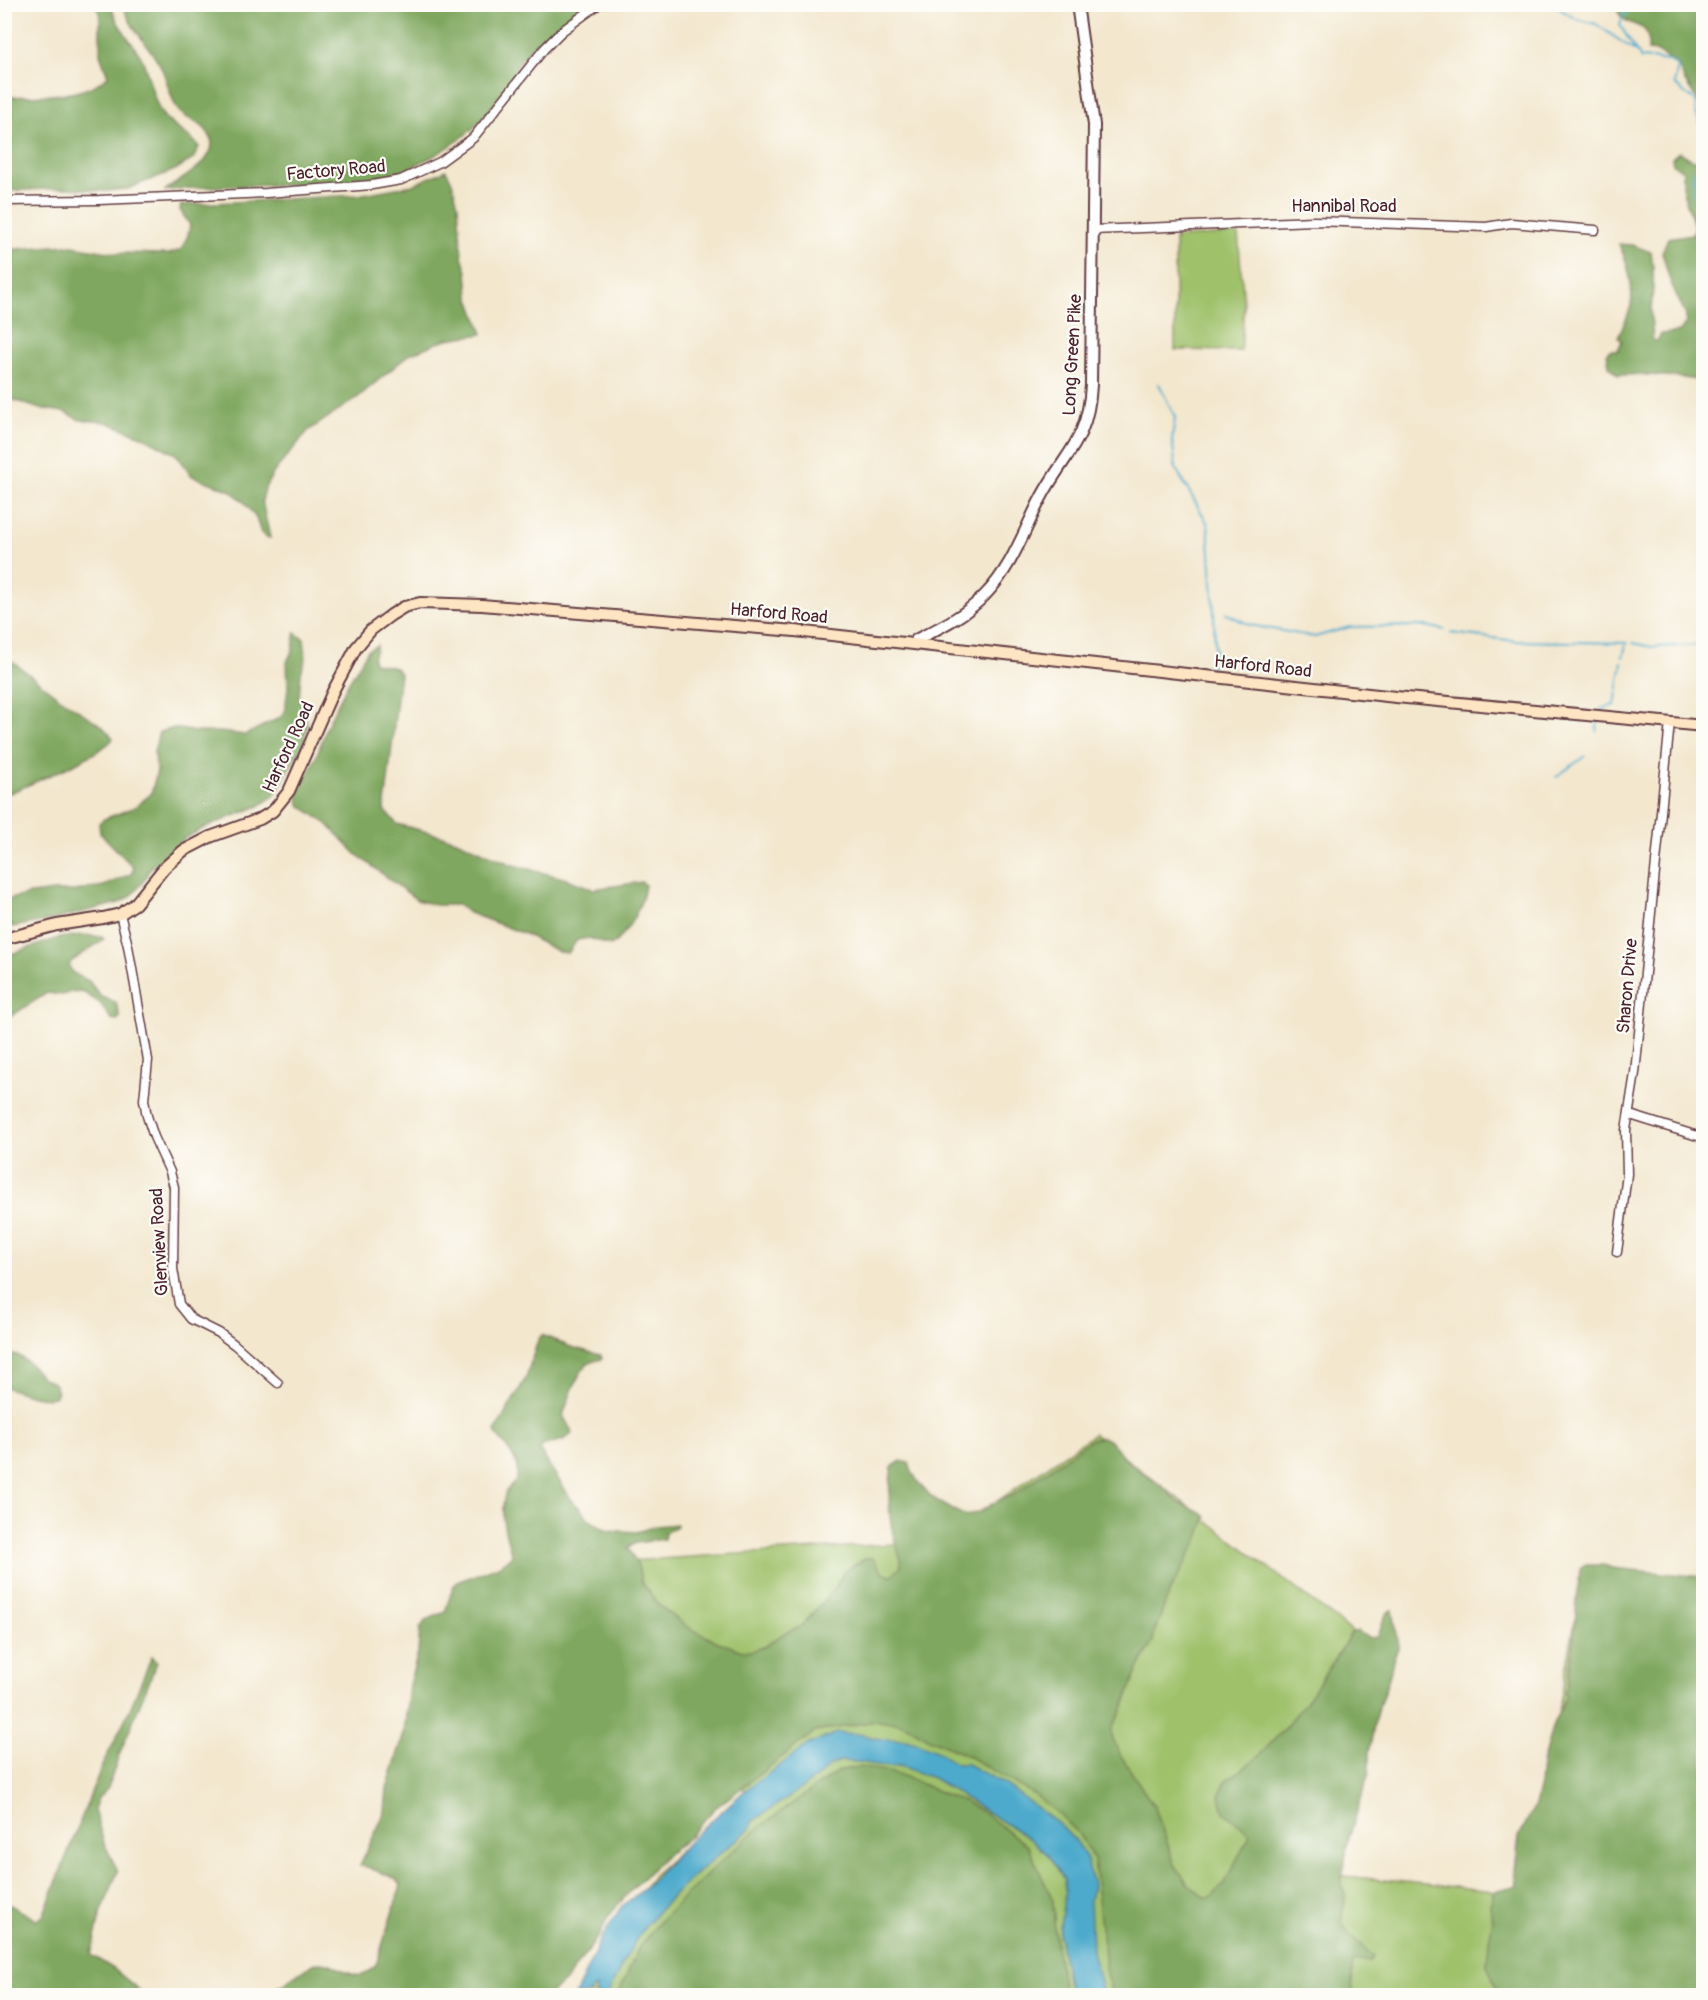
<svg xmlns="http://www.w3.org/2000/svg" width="1708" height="2000" viewBox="0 0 1708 2000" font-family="Pangolin,sans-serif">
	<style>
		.green { fill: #9fc16a; stroke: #74704a; stroke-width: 1.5 }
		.forest { fill: #7fa75e; stroke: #646344; stroke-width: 1.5 }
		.water { fill: #4daacc; stroke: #4c647c; stroke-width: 1.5 }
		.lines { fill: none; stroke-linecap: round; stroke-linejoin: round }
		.stream { stroke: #4daacc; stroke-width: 2 }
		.minor-casing { stroke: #633d43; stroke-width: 11 }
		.tertiary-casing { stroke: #633d43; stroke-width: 14 }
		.secondary-casing { stroke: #633d43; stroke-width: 14 }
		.minor { stroke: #fff; stroke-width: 8 }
		.tertiary { stroke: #fff; stroke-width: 10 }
		.secondary { stroke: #fde5c4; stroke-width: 10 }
		.labels { text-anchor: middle; stroke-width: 4.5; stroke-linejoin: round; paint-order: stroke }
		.street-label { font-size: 18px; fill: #4a1f2b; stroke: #fdfcf7 }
	</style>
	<rect width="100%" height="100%" fill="#fdfcf7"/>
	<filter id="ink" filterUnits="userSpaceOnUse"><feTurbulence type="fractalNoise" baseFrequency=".0167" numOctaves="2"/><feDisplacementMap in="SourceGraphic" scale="12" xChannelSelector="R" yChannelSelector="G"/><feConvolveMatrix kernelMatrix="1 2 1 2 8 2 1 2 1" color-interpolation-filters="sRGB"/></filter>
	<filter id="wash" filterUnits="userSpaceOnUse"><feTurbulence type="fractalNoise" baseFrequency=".008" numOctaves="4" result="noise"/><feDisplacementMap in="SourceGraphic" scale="24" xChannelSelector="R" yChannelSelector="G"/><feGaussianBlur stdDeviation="1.35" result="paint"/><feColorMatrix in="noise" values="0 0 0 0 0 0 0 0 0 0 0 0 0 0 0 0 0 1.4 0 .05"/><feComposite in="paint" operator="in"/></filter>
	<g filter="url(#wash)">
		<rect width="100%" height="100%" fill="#f3e7ce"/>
		<path class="green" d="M1238 233 1244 305 1241 351 1175 350V238Z
			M1094 1434 1384 1656 1334 1875 1525 1894 1585 1566 1703 1995H578L653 1875 746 1792 548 1566 940 1541Z"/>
		<path class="forest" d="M95 5H111C116 26 130 38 141 57 150 74 151 97 162 114 171 129 191 133 199 147L193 159 175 170 127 189 104 191 67 188 5 191V98C41 92 78 102 108 76L100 54V13Z
			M123 5V4L585 5C566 19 541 36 526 54 518 63 513 75 507 85 499 99 482 121 470 131 447 151 412 170 382 176 310 191 236 181 164 191 182 178 231 155 204 128 197 121 184 118 178 110 169 96 167 77 159 63 147 44 129 26 123 5Z
			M1616 5H1703V109L1685 81 1678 66 1656 51 1648 50C1648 45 1649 39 1647 34 1643 21 1620 28 1616 5Z
			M1703 149V381C1674 376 1647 373 1618 375L1609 366 1607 353 1610 350H1618L1622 341 1618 337C1622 327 1629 316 1631 305 1634 286 1627 261 1619 244L1632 245 1651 252C1655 274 1653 290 1651 311 1650 320 1654 328 1652 336L1654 341H1657L1661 334 1680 332 1686 322V316L1670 281 1662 252 1668 238 1692 234 1695 229 1683 191V171L1673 164 1672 158 1679 152 1693 160H1699Z
			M446 170 452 182 458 205 462 256 467 272 469 296 483 334 447 339 410 354 357 398 308 431 274 472 265 488 262 501 270 538H267L261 533 256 518 243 501 229 490 192 476 177 455 144 437 106 422 80 420 64 412 37 408 5 397V250L67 245 114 253 169 254 181 250 188 235 190 225 180 210 181 205 358 195 413 185Z
			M295 633 304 639 306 658 301 673 299 699 306 717 307 727 303 745 274 796 259 806 206 827 185 838 150 869 143 882 130 897 119 903 52 920 5 928V898L9 899 31 894 54 891H75L104 886 131 874 134 868 100 833 99 823 104 819 135 807 151 794 157 771 154 752 159 732 174 728 196 732H221L245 735 281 717 285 711 288 687 287 662 293 649Z
			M377 645 373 658 374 663 396 668 400 674C394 719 391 765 384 810L397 824 454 839 510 864 567 879 593 889 642 882 645 885C643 906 628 932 611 946L589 938 577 940 568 953 559 952 525 934 467 912 459 905H435L417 900 356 854 327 824 301 806 298 800 299 791 315 760 329 721 347 685 368 650Z
			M4 655 60 698 102 726 113 738C107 753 23 787 5 795Z
			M83 935 102 937 104 939 71 962 69 966 73 973 89 981 101 997 116 1002 120 1017 117 1020 111 1019 100 1003 81 991 72 992 62 995 47 993 5 1020V956L58 938Z
			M542 1335 571 1347 601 1355 602 1359C598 1360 592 1361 588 1364 577 1371 567 1404 563 1416L572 1431 571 1435 563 1440 542 1446 540 1451 571 1499 591 1521 608 1530 637 1532 656 1526 677 1524 676 1528 665 1532 664 1539 636 1543 628 1547 638 1566 642 1583 660 1606 688 1627 713 1640 742 1651H750L764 1647 783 1634 801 1626 833 1591 845 1571 865 1558H873C878 1566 882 1574 892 1575L901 1567C901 1553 894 1543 892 1529 888 1510 889 1486 892 1467L901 1461 909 1463C917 1491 941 1505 966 1516L981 1511 997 1501 1015 1494 1092 1439 1103 1437 1112 1442 1126 1460 1166 1490 1179 1503 1199 1511 1206 1517 1199 1538 1170 1591 1154 1633 1153 1642 1138 1669 1124 1706 1112 1729V1737L1119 1753 1155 1808 1175 1865 1189 1885 1205 1897H1212L1224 1883 1249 1837V1832L1224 1812 1220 1796 1224 1782C1276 1751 1320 1684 1351 1633L1358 1631 1368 1638 1377 1637C1382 1628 1383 1612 1393 1610L1399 1646 1394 1657 1388 1681 1376 1715 1369 1753V1773L1348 1841 1342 1879V1886L1346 1894 1341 1922 1349 1934 1373 1956 1371 1961H1354L1352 1968 1353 1995H1113L1106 1975 1094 1860 1078 1833 1060 1815 1036 1796 968 1756 927 1738 913 1729 900 1723 875 1721 815 1732 714 1809 688 1838 664 1857 632 1889 609 1915 599 1936 566 1980 549 1995H259C266 1992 274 1989 281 1986 291 1980 311 1962 321 1962 341 1962 356 1990 376 1965L401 1885C393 1874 372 1870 360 1865L385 1812 387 1788 404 1734 409 1685 418 1653 420 1628 426 1620 445 1612 453 1587 457 1582 501 1565 512 1555C506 1536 499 1516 505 1495 506 1488 513 1486 516 1480 523 1463 505 1446 496 1434L495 1431 526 1378 538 1340Z
			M5 1354 18 1355 32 1366 41 1377 54 1383 58 1393 55 1397C38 1400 20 1392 5 1387Z
			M1584 1565H1604L1612 1568 1703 1577V1995H1500L1487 1965 1489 1940 1493 1920 1491 1914 1490 1904 1495 1891 1517 1885 1515 1870 1519 1837 1535 1805 1540 1785 1542 1764 1553 1724 1566 1696 1564 1694 1567 1686 1573 1646 1580 1568Z
			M152 1656 157 1662 118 1758 108 1788 98 1798 94 1810 104 1843 118 1871 100 1916 91 1955 114 1969 145 1995H5V1902L37 1920 43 1916 101 1768 130 1709Z
			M857 1767 885 1771 906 1777 955 1799 962 1800 981 1811 1028 1846 1053 1901 1056 1946 1065 1995H618L639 1947 662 1919 719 1863 761 1826 834 1774 842 1770Z"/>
		<path class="water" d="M837 1733 858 1734 880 1739 905 1740 919 1744 940 1753 956 1764H967L1006 1785 1061 1826 1075 1841 1086 1857 1090 1872 1093 1885 1090 1900 1092 1951 1103 1995H1070L1059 1935 1065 1890 1064 1880 1057 1868 1047 1854 1029 1838 933 1778 900 1766 889 1767 859 1762 840 1761 830 1766 811 1782 753 1821 750 1829C713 1859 679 1886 648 1923 631 1944 619 1971 607 1995H596V1987L593 1989 588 1995H575L601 1939 621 1907 645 1888 693 1837 742 1793 809 1744Z"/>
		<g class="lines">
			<path class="stream" d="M1444 4 1450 6 1465 4
				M1552 4 1576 19 1596 24 1639 54 1640 58 1670 61 1678 67 1674 84 1696 102V113L1704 131
				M1637 53 1620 25 1623 16 1638 4
				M1704 161 1699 162C1692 174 1691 183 1694 195L1704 202
				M1159 384 1175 417 1172 440 1176 469 1208 524 1214 613 1215 656 1211 668 1195 667
				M1225 613 1250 625 1315 637 1350 627 1426 626 1445 630
				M1450 633 1516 641 1628 643
				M1633 643 1652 647 1704 645
				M1623 657 1626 644
				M1601 709 1615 705 1622 662
				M1596 731 1599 720
				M1556 777 1585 756"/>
		</g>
	</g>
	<g filter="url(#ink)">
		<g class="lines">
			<defs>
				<path id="minor" d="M4 201 99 200 266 193 372 185 401 180 440 162 473 138 544 49 562 31 599 4
					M1093 230 1314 221 1486 227 1511 223 1595 230
					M120 914 128 946 148 1060 144 1100 147 1116 154 1137 170 1172 174 1187 173 1269 179 1304 191 1319 219 1333 235 1345 278 1383
					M1630 1115 1704 1138
					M1617 1252 1627 1174 1626 1130 1635 1073 1670 722"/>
				<path id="tertiary" d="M915 644 916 640C941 627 966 615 985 595 1012 567 1023 533 1040 500 1064 453 1088 443 1091 385L1094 125 1077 4"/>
				<path id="secondary" d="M4 939 57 925 103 918 120 914 135 904 164 868 183 851 210 837 260 819 273 811 289 791 333 691 356 648 371 630 391 615 404 607 420 603 482 605 795 631 1396 697 1704 726"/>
			</defs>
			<use href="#minor" class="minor-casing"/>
			<use href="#tertiary" class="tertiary-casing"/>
			<use href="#secondary" class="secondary-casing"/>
			<use href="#minor" class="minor"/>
			<use href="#tertiary" class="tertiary"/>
			<use href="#secondary" class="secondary"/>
		</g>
	</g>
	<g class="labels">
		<g class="street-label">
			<text transform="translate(336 170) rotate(-5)" y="6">Factory Road</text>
			<text x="1344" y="212">Hannibal Road</text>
			<text transform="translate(1072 355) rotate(-87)" y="6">Long Green Pike</text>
			<text transform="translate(779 613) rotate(5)" y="6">Harford Road</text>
			<text transform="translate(1263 666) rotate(6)" y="6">Harford Road</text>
			<text transform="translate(288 747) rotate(-65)" y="6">Harford Road</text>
			<text transform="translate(1627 986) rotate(-85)" y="6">Sharon Drive</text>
			<text transform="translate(159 1242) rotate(-93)" y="6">Glenview Road</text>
		</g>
	</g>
	<rect width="1708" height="2000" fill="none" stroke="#fdfcf7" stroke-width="24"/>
</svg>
